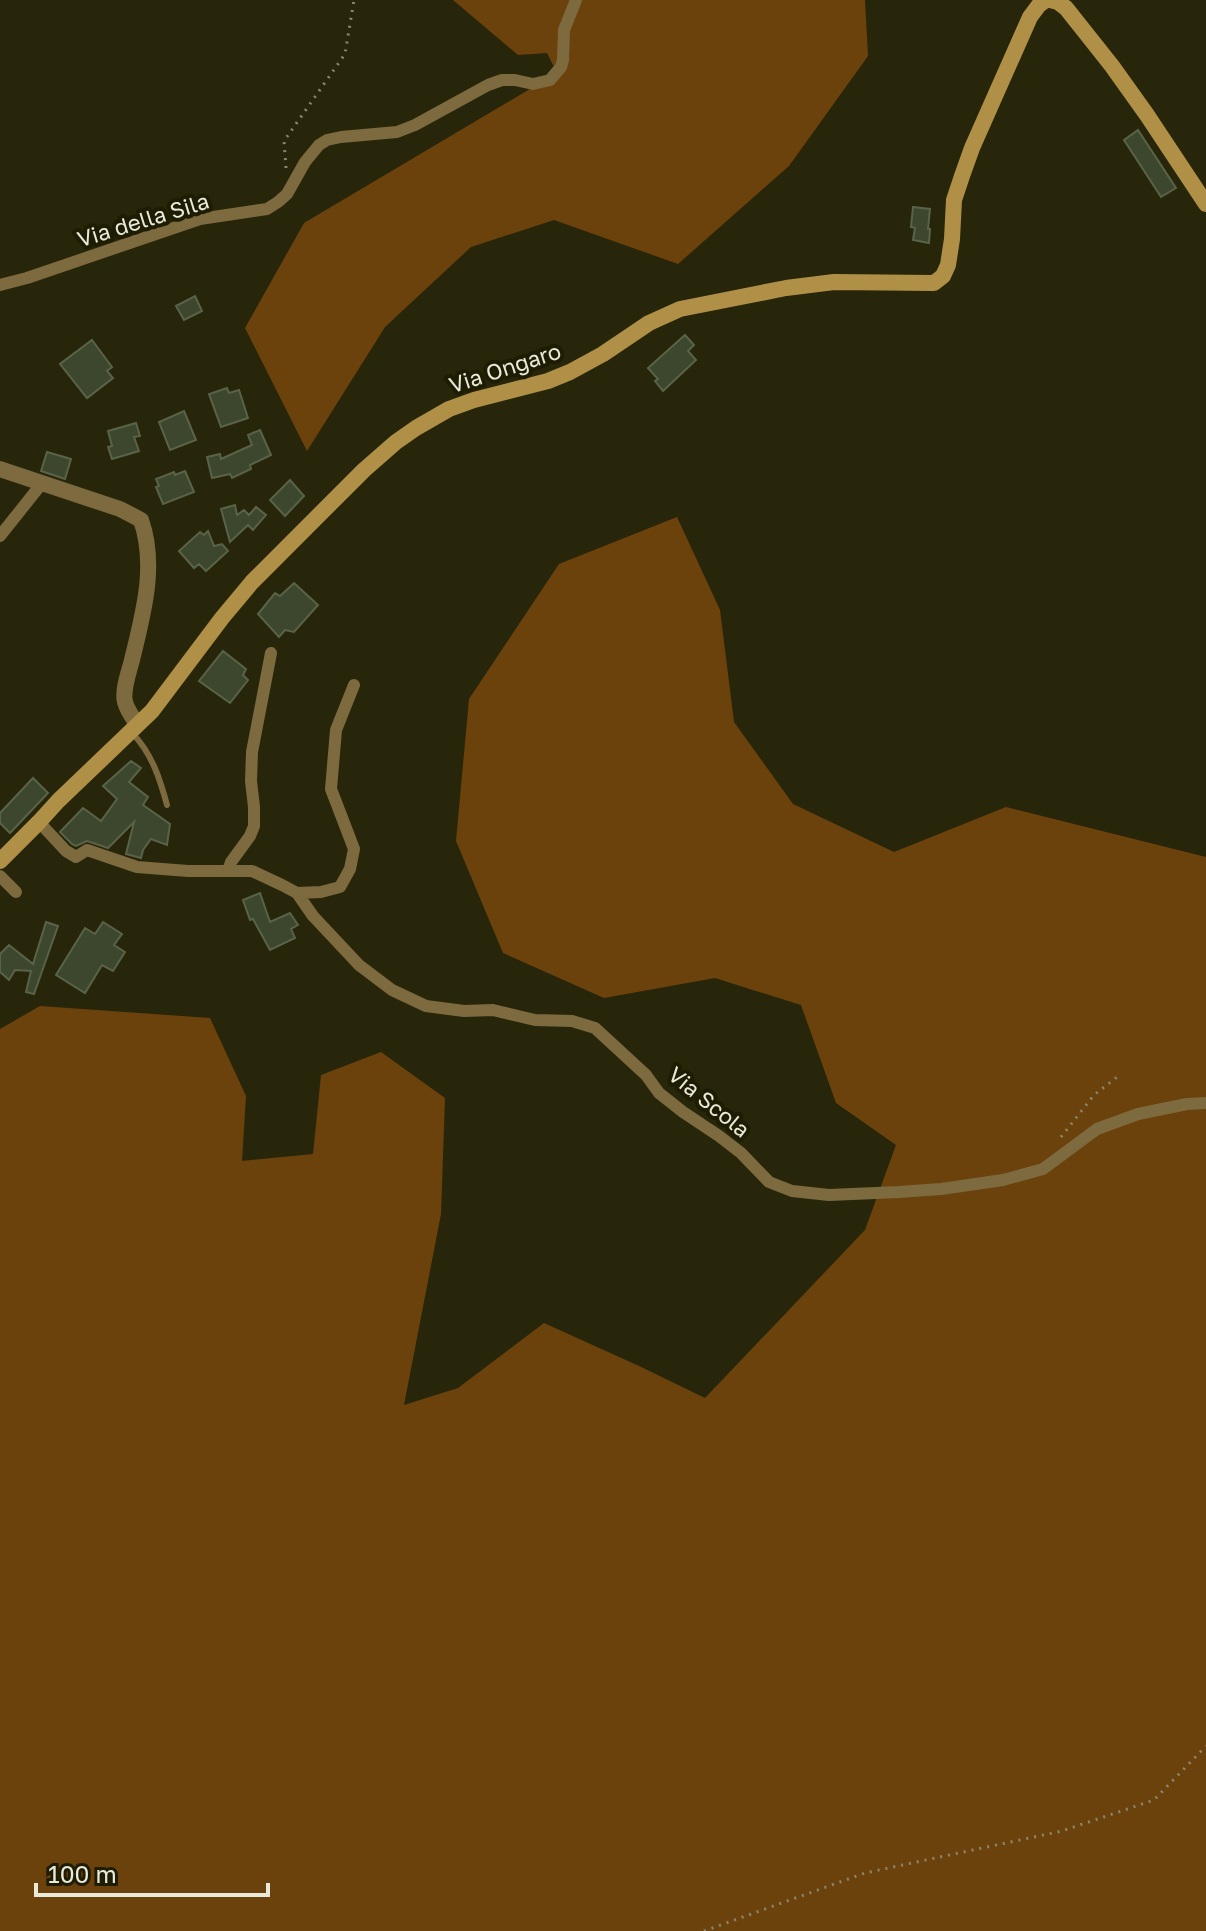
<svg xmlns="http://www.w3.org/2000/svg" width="1206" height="1931" viewBox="0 0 1206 1931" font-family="'Golos Text',sans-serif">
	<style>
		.forest { fill: #6c420c }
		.building { fill: #3d472d; stroke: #586348; stroke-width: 2 }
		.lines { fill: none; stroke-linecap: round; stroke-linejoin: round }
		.path { stroke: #888770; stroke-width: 3; stroke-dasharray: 2 6; stroke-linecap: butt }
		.service { stroke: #7d6a3e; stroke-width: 6 }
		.minor { stroke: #7d6a3e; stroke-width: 12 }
		.tertiary { stroke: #7d6a3e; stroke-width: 16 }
		.secondary { stroke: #b09047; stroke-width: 16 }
		.labels { text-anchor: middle; stroke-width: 8; stroke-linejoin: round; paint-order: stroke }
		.street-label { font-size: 22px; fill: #eaeada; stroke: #1e1c02 }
	</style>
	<rect width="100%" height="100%" fill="#28260a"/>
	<path class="forest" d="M453 0H865L868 56 789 166 678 264 554 220 471 247 385 327 307 451 245 328 304 223 557 73 547 53 518 55Z
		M677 517 720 610 734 722 793 804 894 852 1006 807 1206 857V1931H0V1029L40 1006 210 1018 246 1096 242 1161 313 1154 321 1075 381 1052 445 1098 441 1214 404 1405 458 1388 544 1323 639 1366 705 1398 865 1230 896 1145 836 1103 801 1005 715 978 604 998 503 953 456 841 469 699 559 564Z"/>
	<path class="building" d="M1138 130 1176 188 1161 197 1124 140Z
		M913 207 930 209 928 229H930L929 243 913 240 915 228 911 227Z
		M195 296 202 311 184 320 176 306Z
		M685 335 694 345 688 351 696 360 663 391 655 381 658 379 648 368Z
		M92 340 112 367 107 371 113 378 87 398 60 364Z
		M227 388 229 393 239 390 248 418 221 427 209 394Z
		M184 411 196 440 170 450 159 422Z
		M136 423 140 436 134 437 139 451 112 459 108 447 112 446 108 431Z
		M260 430 271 455 250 465 251 469 232 478 230 474 212 478 207 457 220 454 221 459 252 445 248 435Z
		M47 452 71 459 65 479 41 471Z
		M185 471 194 492 163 504 156 487 159 486 156 479 174 472 175 475Z
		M290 480 304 496 285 516 270 500Z
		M235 505 237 515 244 510 249 515 256 507 266 515 253 530 248 525 230 542 221 509Z
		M208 531 214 546 222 544 228 551 206 571 199 564 194 568 179 551 200 532 204 535Z
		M294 583 318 605 294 632 285 630 279 637 258 614 275 593 280 596Z
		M223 651 246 669 243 675 248 680 230 703 199 681Z
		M131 761 141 768 129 782 148 797 143 805 170 824 167 845 151 839 143 850 141 858 126 854 134 822 108 848 87 841 76 846 72 844 60 832 83 808 101 821 117 799 103 786Z
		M33 778 48 793 10 833 0 823V813Z
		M260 893 270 922 290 913 298 925 291 929 295 938 270 950 253 919 250 920 243 900Z
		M46 922 58 926 34 994 26 992 31 971 15 970 9 980 0 972V954L9 945 33 964Z
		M103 922 122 934 114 945 125 952 113 971 102 965 85 993 56 975 85 928 95 934Z"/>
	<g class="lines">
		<path class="path" d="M286 168 284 141 345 54 354 0
			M1061 1137 1094 1095 1121 1074
			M704 1931 865 1873 1062 1831 1154 1800 1206 1746"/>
		<path class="service" d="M133 734C152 754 160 779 167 805"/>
		<path class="minor" d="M0 285 27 278 200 219 267 209 278 202 287 194 305 162 319 145 327 140 341 137 397 132 415 125 488 85 502 80H515L533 84 550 80 561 67 563 60 564 30 576 0
			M0 536 43 482
			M39 822 66 851 76 857 87 850 137 867 188 871H252L282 885 297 893 313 916 359 965 392 990 426 1006 464 1011 493 1010 535 1020 572 1021 595 1028 646 1075 659 1093 683 1112 719 1136 741 1153 769 1182 792 1191 829 1195 899 1192 941 1189 1003 1180 1043 1169 1097 1129 1138 1114 1187 1104 1206 1103
			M228 871 231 862 250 836 254 826V807L251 781 252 752 271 653
			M0 876 16 892
			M297 893 321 892 340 887 350 869 354 849 331 789 336 730 354 685"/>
		<path class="tertiary" d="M0 469 120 509 141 520C157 566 143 614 132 660 129 672 122 690 125 702 127 710 133 718 137 724"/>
		<path class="secondary" d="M1050 0 1058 2 1066 8 1112 66 1147 115 1206 204
			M0 861 39 822 58 801 152 711 222 618 252 582 364 470 396 442 416 428 449 409 474 400 548 381 570 372 603 354 649 323 680 309 786 288 834 282 934 283 943 276 948 265 952 239 954 200 962 176 972 148 1030 17 1039 5 1046 0"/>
	</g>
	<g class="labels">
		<g class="street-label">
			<text transform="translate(143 220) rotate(-17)" y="8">Via della Sila</text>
			<text transform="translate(505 368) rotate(-18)" y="8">Via Ongaro</text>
			<text transform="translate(709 1102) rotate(39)" y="8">Via Scola</text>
		</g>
	</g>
	<path d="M36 1883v12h232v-12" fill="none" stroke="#eaeada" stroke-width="4"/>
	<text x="48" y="1883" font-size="24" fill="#eaeada" stroke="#1e1c02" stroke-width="6" paint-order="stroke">100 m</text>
</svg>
